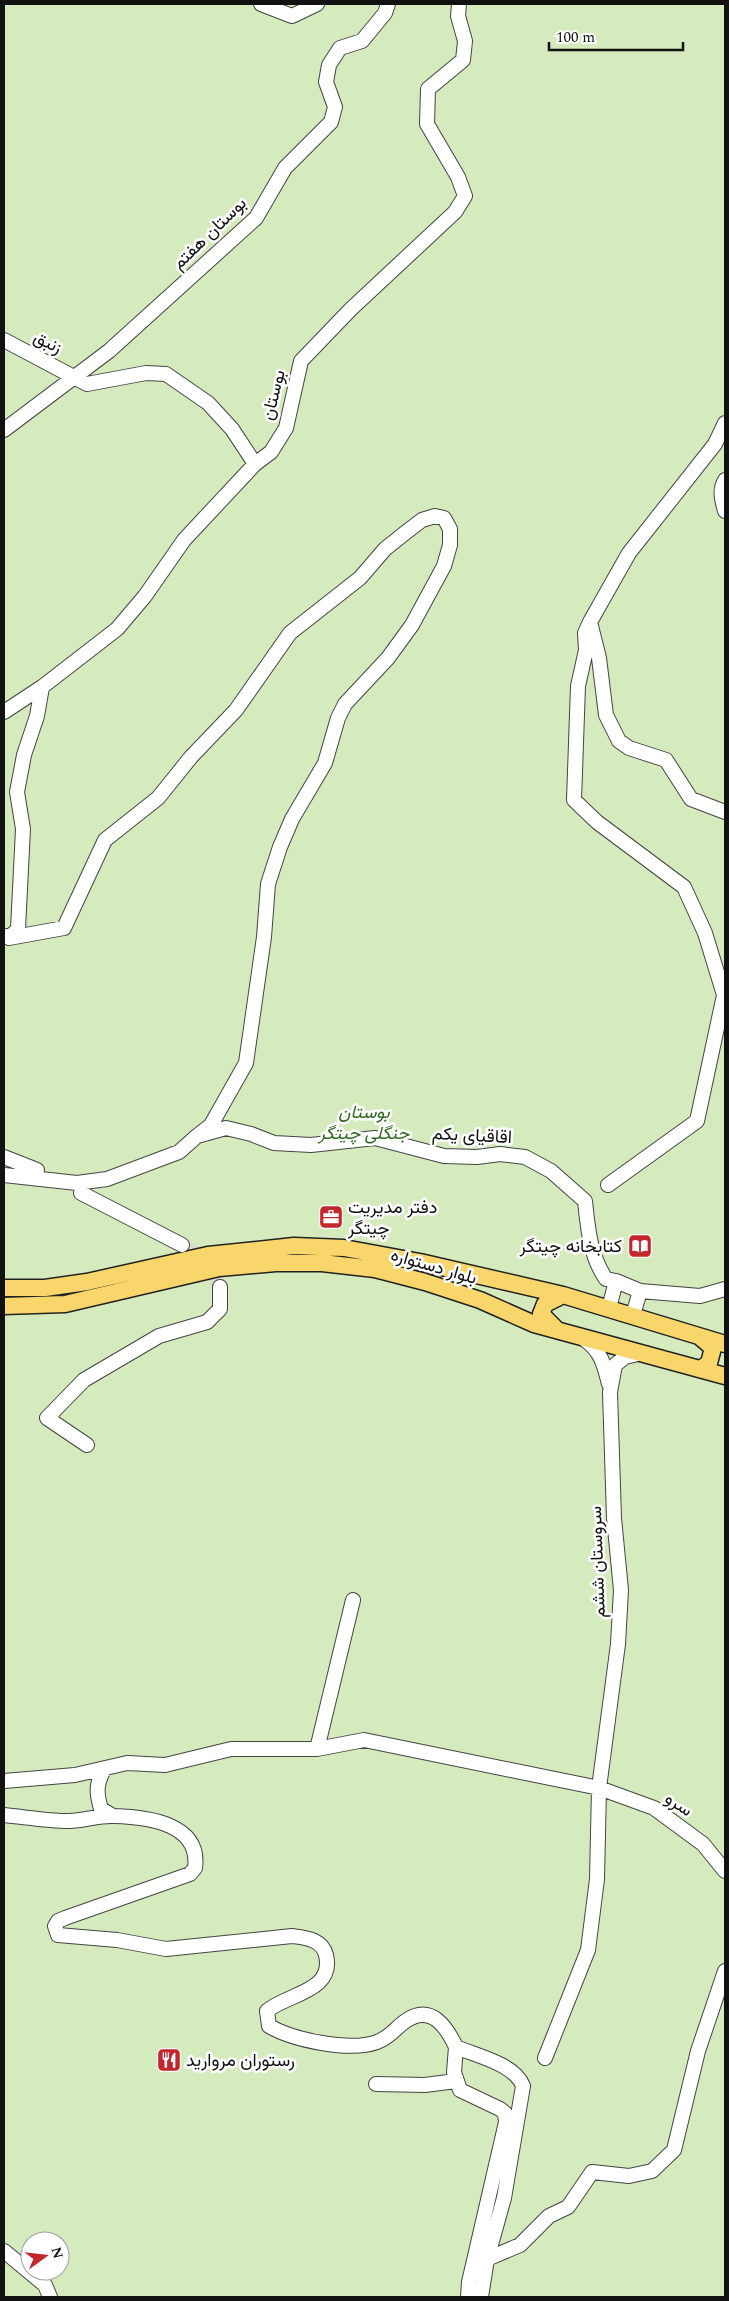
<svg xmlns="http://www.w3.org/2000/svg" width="729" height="2301" viewBox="0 0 729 2301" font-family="Spectral,Vazirmatn,serif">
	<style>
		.green { fill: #d5ebbd; fill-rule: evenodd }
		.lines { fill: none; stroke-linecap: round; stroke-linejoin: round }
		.minor-tunnel { stroke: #dbdad3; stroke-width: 14; stroke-dasharray: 14 7; stroke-linecap: butt }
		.minor-casing { stroke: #444; stroke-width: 16 }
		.major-casing { stroke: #222; stroke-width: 19 }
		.minor { stroke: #fff; stroke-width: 14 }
		.major { stroke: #f9d66b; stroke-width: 16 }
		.labels { text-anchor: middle; stroke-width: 5; stroke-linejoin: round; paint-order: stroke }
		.street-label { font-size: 18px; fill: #111; stroke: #fff }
		.park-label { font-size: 18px; font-style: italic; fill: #2f6b1f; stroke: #fff }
		.poi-label { font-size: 18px; fill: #111; stroke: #fff; text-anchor: start }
	</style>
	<rect width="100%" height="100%" fill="#fffdf5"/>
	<path class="green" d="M4 4H725V2297H4ZM30 2241H60V2271H30Z"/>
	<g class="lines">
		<path class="minor-tunnel" d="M182 1245 208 1262 220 1287"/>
		<defs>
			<path id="minor" d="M261 4 292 16 317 4
				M4 340 87 384 146 373 166 374 208 403 232 429 255 464
				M725 423 715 444 629 553 590 622 599 658 606 715 619 741 629 748 666 760 691 799 725 812
				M4 430 109 351 256 218 285 168 331 122 335 107 326 82 329 65 340 48 362 41 385 13 388 4
				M725 480C719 490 722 500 725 511
				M590 622 585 633 586 650 578 686 574 800 597 822 684 887 705 933 724 995 697 1121 608 1185
				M4 712 42 687 117 629 145 596 184 540 255 464 271 452 286 428 301 361 351 309 455 212 465 196 458 177 427 124 428 89 463 60 465 41 458 16 459 4
				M6 936 9 938 18 929 23 829 17 792 24 755 37 716 42 687
				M9 938 64 928 105 840 158 798 191 757 236 710 290 633 360 578 385 549 405 533 422 520 435 516 444 518 450 529V545L444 566 412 625 388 658 345 704 338 718 325 763 292 819 280 847 268 884 264 937 246 1063 211 1125 197 1136
				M4 1157 37 1170
				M4 1175 77 1183 107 1179 179 1152 197 1136 226 1128 251 1134 274 1143 311 1145 375 1138 444 1156 477 1157 500 1154 525 1157 551 1171 585 1201C588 1229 590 1256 606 1279L616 1281 640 1291 700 1296 725 1289
				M81 1193 182 1245
				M609 1308 616 1281
				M633 1315 640 1291
				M584 1339C601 1351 604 1364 609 1384
				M87 1445 47 1418 84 1380 159 1336 207 1322 220 1309V1287
				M317 1749 353 1600
				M105 1768C96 1783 96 1792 101 1809L113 1816
				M4 1781 75 1775 127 1763 165 1765 231 1749H317L364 1740 599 1788 654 1808 703 1844 725 1871
				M4 1815C25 1817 47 1821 69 1821 84 1821 99 1815 114 1816 149 1817 201 1824 195 1868L190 1874 65 1918 58 1921 55 1926 58 1935 117 1940 166 1949 292 1936C306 1938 322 1939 326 1955 335 1992 286 1994 267 2011L269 2026C293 2040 350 2052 377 2042 391 2037 397 2026 407 2020 432 2004 447 2028 456 2047
				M545 2058 588 1950 597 1879 599 1788 618 1644 621 1590 614 1518 610 1392 615 1365 625 1357 642 1353
				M376 2084 425 2085 456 2081
				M4 2251 45 2285 50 2297
				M487 2259 520 2245 549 2216 568 2207 592 2172 629 2176 652 2171 674 2150 698 2051 725 1971
				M468 2297 469 2282 506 2122 505 2113 500 2109 460 2090 454 2072 456 2047C477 2056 515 2064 523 2086L504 2198 487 2259 481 2297"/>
			<path id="major" d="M4 1288H45L87 1282 208 1255 294 1246 344 1248 420 1262 563 1295 725 1344
				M4 1306 65 1304 219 1268 276 1263H322L375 1269 425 1282 480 1300 534 1324 725 1376
				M556 1329 541 1314 545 1304 563 1295
				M700 1337 713 1348 709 1363 701 1369"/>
		</defs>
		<use href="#minor" class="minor-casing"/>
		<use href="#major" class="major-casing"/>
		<use href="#minor" class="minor"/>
		<use href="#major" class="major"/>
	</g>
	<defs>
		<symbol id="office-square" viewBox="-11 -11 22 22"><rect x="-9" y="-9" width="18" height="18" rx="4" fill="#c4262e" stroke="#fff"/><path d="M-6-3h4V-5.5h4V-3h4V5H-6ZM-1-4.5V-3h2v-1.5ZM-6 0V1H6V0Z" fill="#fff"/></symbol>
		<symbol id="library-square" viewBox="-11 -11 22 22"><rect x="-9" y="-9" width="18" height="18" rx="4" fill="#c4262e" stroke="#fff"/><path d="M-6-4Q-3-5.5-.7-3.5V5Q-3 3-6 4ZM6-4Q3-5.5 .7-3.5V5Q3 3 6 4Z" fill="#fff"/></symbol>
		<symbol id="restaurant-square" viewBox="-11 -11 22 22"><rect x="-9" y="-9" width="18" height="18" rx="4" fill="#c4262e" stroke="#fff"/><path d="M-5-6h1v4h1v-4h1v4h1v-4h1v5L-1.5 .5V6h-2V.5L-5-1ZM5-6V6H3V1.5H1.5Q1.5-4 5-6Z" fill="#fff"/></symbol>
	</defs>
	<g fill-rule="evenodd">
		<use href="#office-square" x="317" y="1203" width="28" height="28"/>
		<use href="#library-square" x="626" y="1232" width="28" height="28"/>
		<use href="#restaurant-square" x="155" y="2046" width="28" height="28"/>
	</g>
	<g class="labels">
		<g class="street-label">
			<text transform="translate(209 233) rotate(-44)" y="6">بوستان هفتم</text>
			<text transform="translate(48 342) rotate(27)" y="6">زنبق</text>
			<text transform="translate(273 395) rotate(-76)" y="6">بوستان</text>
			<text transform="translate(472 1135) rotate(3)" y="6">اقاقیای یکم</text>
			<text transform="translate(434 1266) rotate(16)" y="6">بلوار دستواره</text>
			<text transform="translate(597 1562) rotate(-92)" y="6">سروستان ششم</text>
			<text transform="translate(679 1804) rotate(34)" y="6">سرو</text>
		</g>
		<g class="park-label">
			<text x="364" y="1118">بوستان<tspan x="364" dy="21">جنگلی چیتگر</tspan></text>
		</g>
		<g class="poi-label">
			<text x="348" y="1213">دفتر مدیریت<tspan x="348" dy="21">چیتگر</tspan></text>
			<text x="622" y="1252" text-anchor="end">کتابخانه چیتگر</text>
			<text x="186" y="2066">رستوران مروارید</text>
		</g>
	</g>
	<rect width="729" height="2301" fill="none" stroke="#111111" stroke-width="10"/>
	<g transform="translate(45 2256) rotate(75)"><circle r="24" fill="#ffffff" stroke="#a0a0a0"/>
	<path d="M0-4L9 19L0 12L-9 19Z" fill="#c4262e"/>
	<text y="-8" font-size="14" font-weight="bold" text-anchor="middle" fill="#111111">N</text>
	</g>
	<path d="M549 42v8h134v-8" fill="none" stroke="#111111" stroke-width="2.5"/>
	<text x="556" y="42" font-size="15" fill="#111111" stroke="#ffffff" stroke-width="4" paint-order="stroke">100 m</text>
</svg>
